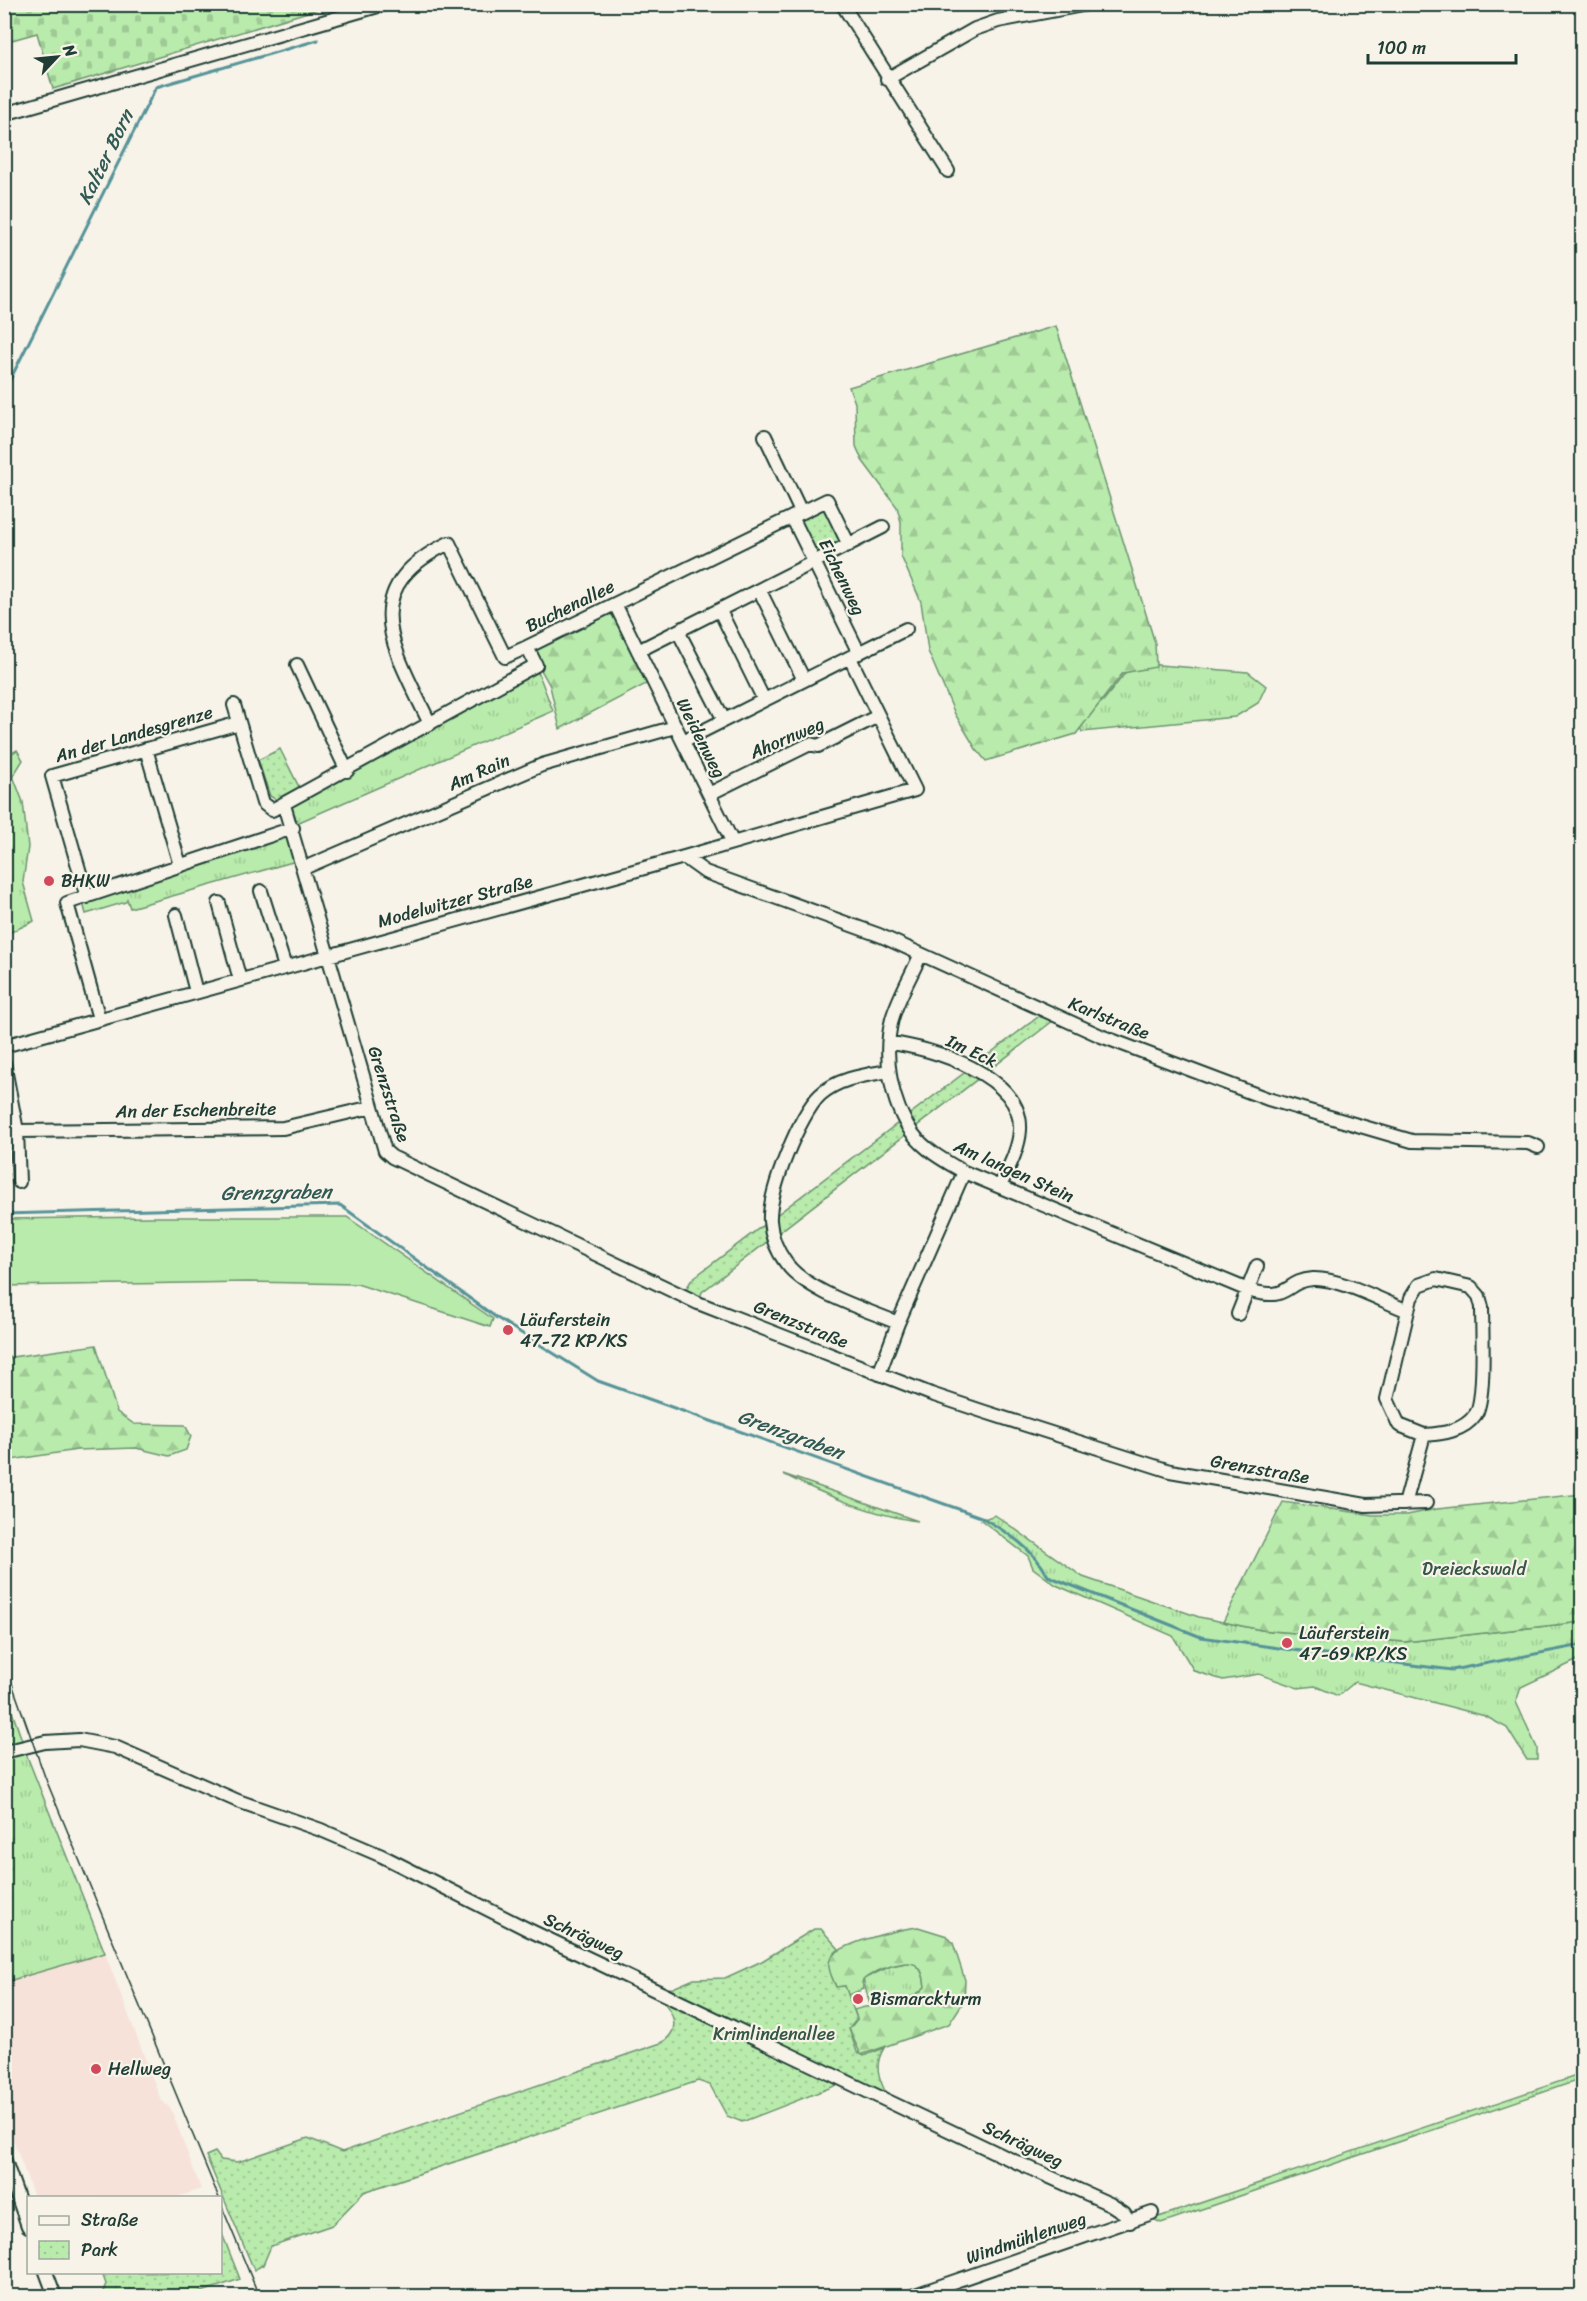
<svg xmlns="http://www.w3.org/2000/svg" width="1587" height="2301" viewBox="0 0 1587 2301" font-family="Sriracha,sans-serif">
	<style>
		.built { fill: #f7e2da }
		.grass { fill: url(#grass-tufts); stroke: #6c9470; stroke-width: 1.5 }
		.forest { fill: url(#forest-firs); stroke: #6c9470; stroke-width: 1.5 }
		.cemetery { fill: url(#cemetery-stones); stroke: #6c9470; stroke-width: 1.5 }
		.park { fill: url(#park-dots); stroke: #6c9470; stroke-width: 1.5 }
		.garden { fill: #b9ebac; stroke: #6c9470; stroke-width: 1.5 }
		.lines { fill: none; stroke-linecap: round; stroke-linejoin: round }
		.stream { stroke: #579398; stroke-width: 3 }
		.minor-casing { stroke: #1f3d34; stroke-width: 16 }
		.minor { stroke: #f7f3e8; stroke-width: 12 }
		.tram { stroke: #1f3d34; stroke-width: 1.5 }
		.poi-dot { fill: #d1495b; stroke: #f7f3e8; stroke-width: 2 }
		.labels { text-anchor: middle; stroke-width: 4.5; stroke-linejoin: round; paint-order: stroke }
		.street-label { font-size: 18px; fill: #1f3d34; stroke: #f7f3e8 }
		.poi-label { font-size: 18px; fill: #1f3d34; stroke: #f7f3e8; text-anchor: start }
		.park-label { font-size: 18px; fill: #365746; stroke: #f7f3e8 }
		.water-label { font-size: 20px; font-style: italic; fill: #325a55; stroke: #f7f3e8 }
	</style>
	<defs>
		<pattern id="grass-tufts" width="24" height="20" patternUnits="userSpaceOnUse" patternTransform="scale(1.5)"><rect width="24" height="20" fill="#b9ebac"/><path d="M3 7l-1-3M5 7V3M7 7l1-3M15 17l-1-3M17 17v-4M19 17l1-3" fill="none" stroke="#9fca95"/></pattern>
		<pattern id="forest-firs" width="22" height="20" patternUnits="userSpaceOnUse" patternTransform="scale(1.5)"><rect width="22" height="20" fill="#b9ebac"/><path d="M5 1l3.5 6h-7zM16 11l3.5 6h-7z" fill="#9fca95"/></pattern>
		<pattern id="cemetery-stones" width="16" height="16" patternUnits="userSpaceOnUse" patternTransform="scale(1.5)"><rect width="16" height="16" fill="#b9ebac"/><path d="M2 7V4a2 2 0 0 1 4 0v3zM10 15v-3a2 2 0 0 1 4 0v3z" fill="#9fca95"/></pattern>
		<pattern id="park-dots" width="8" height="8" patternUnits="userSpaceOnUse" patternTransform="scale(1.5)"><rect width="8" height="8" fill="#b9ebac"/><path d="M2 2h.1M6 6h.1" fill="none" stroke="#9fca95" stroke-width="1.8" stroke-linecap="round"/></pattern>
	</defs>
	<rect width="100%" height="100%" fill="#f7f3e8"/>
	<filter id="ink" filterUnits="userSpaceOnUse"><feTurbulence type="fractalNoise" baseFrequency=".0167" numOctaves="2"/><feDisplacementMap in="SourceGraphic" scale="12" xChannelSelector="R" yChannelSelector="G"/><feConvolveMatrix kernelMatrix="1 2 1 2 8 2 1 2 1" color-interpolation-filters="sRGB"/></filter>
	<g filter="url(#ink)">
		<path class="built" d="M105 1953 161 2100 171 2109 201 2189 178 2197H34L5 2117V1982Z"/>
		<path class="grass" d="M1133 663 1248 672 1266 686 1258 703 1235 717 1082 732 1078 722 1104 700Z
			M538 672 553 711 297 823 292 807 295 803Z
			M17 750 23 760 13 776 23 802 28 847 23 882 34 921 5 935V757Z
			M289 836 296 861 130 908 127 899 126 902 86 914 83 903Z
			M783 1474 918 1521C875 1516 822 1494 783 1474Z
			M995 1515 1083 1577 1199 1617 1261 1630 1405 1642 1582 1622V1658L1521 1687 1516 1702 1537 1748V1760H1527L1507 1728 1485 1716 1355 1682 1338 1696 1315 1686 1298 1688 1259 1674 1223 1680 1194 1671 1173 1636 1056 1585 1033 1568 1028 1556 981 1520Z
			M4 1689 23 1743 4 1748Z
			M25 1751 105 1953 5 1982V1756Z
			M912 1962C922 1968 924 1976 925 1987 915 1998 884 2012 870 2005L863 1979 891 1966Z
			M1582 2074V2079L1161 2223 1153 2219Z"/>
		<path class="forest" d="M1056 326 1155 643 1156 667 1123 673 1076 734 986 761 976 749 955 714 928 651 921 602 901 556V522L897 507 862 460 856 446 855 403 849 387Z
			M608 613 617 618 648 683 560 729 550 686 530 650Z
			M96 1345 117 1412 134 1424 185 1425 191 1436 186 1450 169 1456 136 1448 77 1450 5 1461V1358Z
			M1582 1494V1622L1405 1642 1261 1630 1223 1622 1283 1502 1373 1515H1407L1437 1509Z
			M918 1927 947 1936 953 1943 965 1980 964 2001 949 2024 861 2055 849 2029 857 2019 854 2010C876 2002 906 2008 925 1987 924 1978 923 1970 916 1965 906 1958 866 1973 862 1982L864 1989 848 1995 845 1986 836 1987C834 1981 828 1972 827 1965 825 1946 902 1928 918 1927Z"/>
		<path class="cemetery" d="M5 4H331V5L53 89 37 33 5 42Z"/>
		<path class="park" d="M822 505 828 509 843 539 841 545 820 555 814 553 800 524 801 516Z
			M280 749 300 789 278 801 270 796 258 760Z
			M1046 1011 1058 1017 702 1292 698 1303 682 1296 692 1279Z
			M814 1929H821L839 1949C823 1962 829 1970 836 1987L845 1986 857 2019 849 2029 857 2052 864 2056 884 2048C874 2064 878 2077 886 2093L877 2099 842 2083 742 2122 727 2116 710 2085 698 2081 364 2192 332 2225 271 2246 263 2265 254 2270 206 2156 215 2152 221 2160 238 2162 308 2138 342 2152 661 2043C685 2029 671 2008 655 1993L661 1989 673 1988 694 1979 725 1978 762 1961Z
			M221 2231 240 2279 190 2296H101L106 2284 102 2273 220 2272Z"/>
		<path class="garden" d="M149 1217H347L493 1319 490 1327 357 1284 247 1282 5 1286V1219Z"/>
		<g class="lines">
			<path class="stream" d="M4 392 156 87 318 40
				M4 1214 340 1205 497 1318 598 1381 981 1517C1008 1533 1033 1548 1048 1576L1201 1637 1293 1650 1452 1670 1582 1645"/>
			<defs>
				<path id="minor" d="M842 4 948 171
					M887 79 975 29 998 21 1088 4
					M4 114 385 4
					M765 436 801 512
					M792 517 859 653
					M760 591 804 680
					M615 604 732 841
					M720 611 764 700
					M678 631 724 720
					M638 651 883 527
					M297 665 347 771
					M234 705 263 803 272 810 536 665 527 647 827 500 849 545
					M430 724C395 650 352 590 449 543L505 657 527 647
					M683 741 906 629
					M146 749 180 865
					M709 794 810 744 818 746 878 716
					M284 805 385 1151 392 1157 698 1303 931 1394 985 1412 1170 1471 1366 1505 1426 1503
					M684 857 705 872 879 935 1101 1036 1268 1099 1412 1141 1528 1143 1538 1147
					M304 868 542 765 675 727
					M261 891 285 967
					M87 897 52 776 239 723
					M219 903 240 980
					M176 915 196 992
					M920 956C911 976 898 998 892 1019 883 1055 890 1103 913 1134 926 1151 945 1161 964 1172L1248 1290C1291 1303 1283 1281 1313 1279 1340 1278 1380 1300 1406 1310
					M99 1019 67 903 293 828
					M890 1043C933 1048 1023 1076 1020 1130 1019 1149 1008 1169 1000 1186
					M4 1046 684 857 915 790 850 658
					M4 1063 17 1131 19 1182
					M889 1071C866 1075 838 1078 820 1095 800 1114 768 1192 770 1221 771 1235 777 1251 786 1263 807 1292 865 1309 898 1323
					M17 1131 283 1128 372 1107
					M1238 1314 1257 1266
					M879 1374 898 1323 964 1172
					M1405 1504 1424 1435C1442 1434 1464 1431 1475 1415 1486 1401 1482 1328 1482 1307L1479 1296 1471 1287 1436 1279 1419 1285 1411 1298 1387 1399 1399 1425 1424 1435
					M4 1752 45 1742 79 1740 115 1747 238 1801 321 1830 382 1856 529 1930 1003 2156 1110 2204 1124 2213 1130 2222
					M4 2158 28 2226
					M46 2272 55 2296
					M912 2296 1152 2213"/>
			</defs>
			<use href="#minor" class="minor-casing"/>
			<use href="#minor" class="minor"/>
			<path class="tram" d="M4 1661 45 1777 219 2198
				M220 2202 259 2296"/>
		</g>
	</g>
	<g class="poi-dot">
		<circle cx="49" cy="881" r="6"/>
		<circle cx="508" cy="1330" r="6"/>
		<circle cx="1287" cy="1643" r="6"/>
		<circle cx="858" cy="1999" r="6"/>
		<circle cx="96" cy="2069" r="6"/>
	</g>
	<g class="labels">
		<g class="street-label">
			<text transform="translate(842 577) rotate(64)" y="6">Eichenweg</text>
			<text transform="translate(570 606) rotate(-26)" y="6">Buchenallee</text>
			<text transform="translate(134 734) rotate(-16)" y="6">An der Landesgrenze</text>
			<text transform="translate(701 738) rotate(63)" y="6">Weidenweg</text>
			<text transform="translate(787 738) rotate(-23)" y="6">Ahornweg</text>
			<text transform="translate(479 772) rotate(-24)" y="6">Am Rain</text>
			<text transform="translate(455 901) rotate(-15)" y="6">Modelwitzer Straße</text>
			<text transform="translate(1109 1018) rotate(22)" y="6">Karlstraße</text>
			<text transform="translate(972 1051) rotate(25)" y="6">Im Eck</text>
			<text transform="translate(389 1094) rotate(72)" y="6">Grenzstraße</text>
			<text transform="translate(196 1110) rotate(-1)" y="6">An der Eschenbreite</text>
			<text transform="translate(1014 1171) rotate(24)" y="6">Am langen Stein</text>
			<text transform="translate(801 1324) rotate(22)" y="6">Grenzstraße</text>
			<text transform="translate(1260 1469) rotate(10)" y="6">Grenzstraße</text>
			<text transform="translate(584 1936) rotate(25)" y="6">Schrägweg</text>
			<text transform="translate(1023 2144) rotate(25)" y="6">Schrägweg</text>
			<text transform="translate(1026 2238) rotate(-19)" y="6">Windmühlenweg</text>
		</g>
		<g class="poi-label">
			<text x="61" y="887">BHKW</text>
			<text x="520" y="1326">Läuferstein<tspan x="520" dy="21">47-72 KP/KS</tspan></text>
			<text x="1299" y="1639">Läuferstein<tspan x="1299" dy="21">47-69 KP/KS</tspan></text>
			<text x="870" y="2005">Bismarckturm</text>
			<text x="108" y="2075">Hellweg</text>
		</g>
		<g class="park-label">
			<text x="1474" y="1575">Dreieckswald</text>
			<text x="774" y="2040">Krimlindenallee</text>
		</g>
		<g class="water-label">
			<text transform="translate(105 157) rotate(-64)" y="7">Kalter Born</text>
			<text transform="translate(276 1192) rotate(-1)" y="7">Grenzgraben</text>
			<text transform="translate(791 1434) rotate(20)" y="7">Grenzgraben</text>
		</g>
	</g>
	<rect width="1587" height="2301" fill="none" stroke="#f7f3e8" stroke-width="24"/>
	<rect x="12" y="12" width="1563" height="2277" fill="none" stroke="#1f3d34" stroke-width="2" filter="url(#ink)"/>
	<rect x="27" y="2196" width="195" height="78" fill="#f7f3e8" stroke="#a1aaa0" stroke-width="1.5"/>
	<rect x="39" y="2216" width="30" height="9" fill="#f7f3e8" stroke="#a1aaa0" stroke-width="1.5"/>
	<text x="81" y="2226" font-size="18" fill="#1f3d34">Straße</text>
	<rect x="39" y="2241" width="30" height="18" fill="url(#park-dots)" stroke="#a1aaa0" stroke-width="1.5"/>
	<text x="81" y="2256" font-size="18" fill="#1f3d34">Park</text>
	<g transform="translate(57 57) rotate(64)" stroke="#f7f3e8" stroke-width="4.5" paint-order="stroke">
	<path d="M0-4.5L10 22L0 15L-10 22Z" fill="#1f3d34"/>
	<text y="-9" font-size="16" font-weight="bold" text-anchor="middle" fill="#1f3d34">N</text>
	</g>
	<path d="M1368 54v9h148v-9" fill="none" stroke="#1f3d34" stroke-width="3"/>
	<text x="1377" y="54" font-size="18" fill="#1f3d34" stroke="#f7f3e8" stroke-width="4.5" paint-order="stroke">100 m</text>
</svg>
